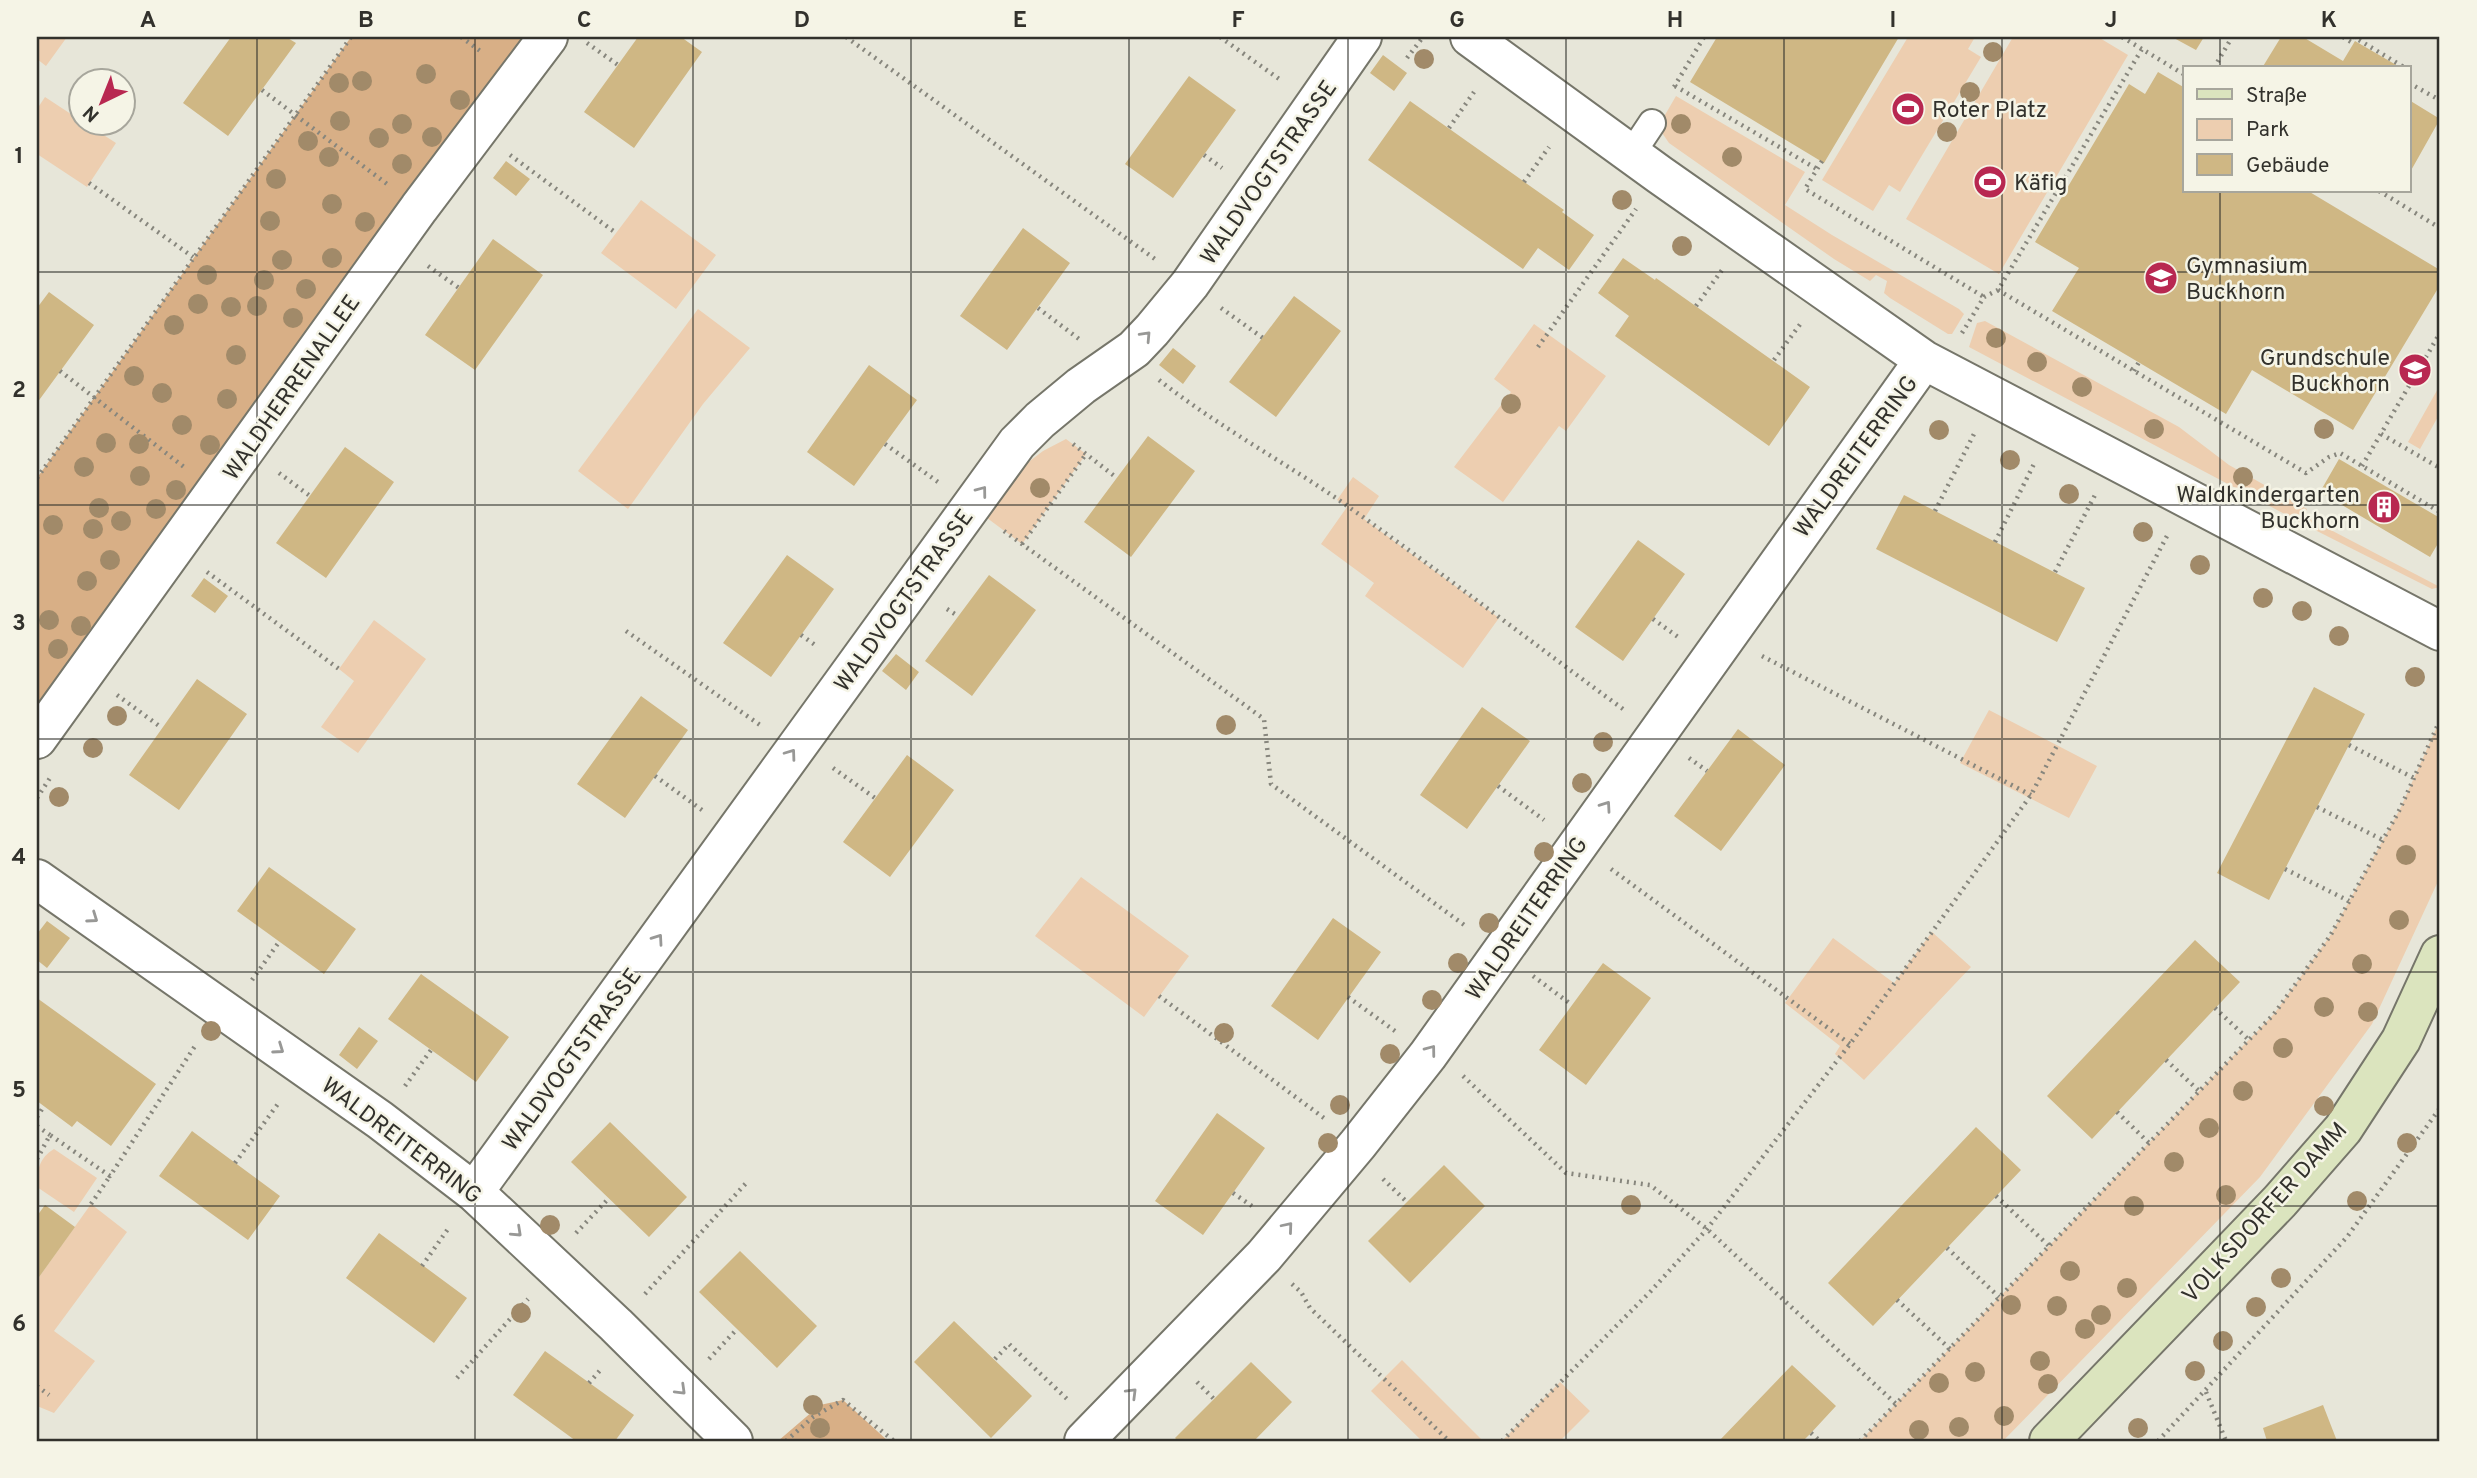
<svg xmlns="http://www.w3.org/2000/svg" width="2477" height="1478" viewBox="0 0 2477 1478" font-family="Overpass,sans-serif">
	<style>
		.green { fill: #edceb0 }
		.forest { fill: #d8af86 }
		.building { fill: #cfb784 }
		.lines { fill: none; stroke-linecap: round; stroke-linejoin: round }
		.lane-casing { stroke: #76766a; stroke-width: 30 }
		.street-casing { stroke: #76766a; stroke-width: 42 }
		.secondary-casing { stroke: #76766a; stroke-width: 42 }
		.path { stroke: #87867d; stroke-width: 4.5; stroke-dasharray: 2 5; stroke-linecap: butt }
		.lane { stroke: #fff; stroke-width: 26 }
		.street { stroke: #fff; stroke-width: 38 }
		.secondary { stroke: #dbe4be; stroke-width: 38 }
		.tree { fill: #a18a69 }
		.oneway { stroke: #989896 }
		.grid { fill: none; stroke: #32312c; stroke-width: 2; stroke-opacity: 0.55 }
		.labels { text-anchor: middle; stroke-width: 5; stroke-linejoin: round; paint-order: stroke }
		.poi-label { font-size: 23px; fill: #32312c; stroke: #f5f4e6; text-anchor: start }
		.street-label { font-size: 23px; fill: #32312c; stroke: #f5f4e6 }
		.neatline { fill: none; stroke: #32312c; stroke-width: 2.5 }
		.grid-label { font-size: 23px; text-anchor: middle; font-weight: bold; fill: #32312c }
	</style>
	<rect width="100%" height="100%" fill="#e7e6d9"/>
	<path class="green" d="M37 37H67L46 66 37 59Z
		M1908 37H1975L1968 49 1981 57 1900 192 1889 185 1873 211 1822 180Z
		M2013 37H2098L2128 55 1999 274 1906 219Z
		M1676 96 1805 172 1785 205 1832 235 1959 309 1964 314 1952 334H1948L1890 298 1884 293 1887 281 1876 275 1870 281 1834 259 1669 143 1658 127Z
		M45 97 80 120V122L85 123 116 143 87 187 37 154V109Z
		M641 200 716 255 676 309 601 253Z
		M698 309 750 348 703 404 628 509 578 471Z
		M1985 321 2179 427 2229 465 2307 509 2304 516 2440 587 2432 589 2311 528 1969 347 1977 323Z
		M1534 324 1606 376 1566 431 1559 426 1503 502 1454 467 1511 392 1494 379Z
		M2440 385V413L2420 449 2408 442Z
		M1066 439 1086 454 1022 544 983 515 1022 467 1043 451Z
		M1353 477 1379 496 1364 519 1499 618 1463 668 1365 596 1374 583 1321 544 1347 507 1337 500Z
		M374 620 426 659 358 753 321 727 354 681 339 669Z
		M1989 710 2097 766 2069 818 1960 763Z
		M2440 720V877L2372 1024 2260 1177 2003 1441H1860L2274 1014 2330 936 2400 809Z
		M1081 877 1189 956 1144 1017 1035 936Z
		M1932 932 1971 967 1864 1080 1835 1054 1840 1046 1785 1003 1833 938 1894 983Z
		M54 1149 97 1178 74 1212 37 1187C37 1170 39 1158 54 1149Z
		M91 1204 127 1232 54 1331 95 1361 54 1413 37 1406V1280Z
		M1402 1360 1483 1441H1422L1371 1391Z
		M1560 1382 1590 1411 1560 1441H1502Z"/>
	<path class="forest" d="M351 37H529L37 709V478Z
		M843 1400 888 1441H778L820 1405Z"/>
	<path class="building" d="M231 37H286L296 43 228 136 183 103Z
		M638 37H681L702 52 634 148 584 112Z
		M1717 37H1899L1824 163 1690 82Z
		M2172 37H2204L2196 50Z
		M2281 37H2303L2343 61 2355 41 2398 66 2397 68H2262Z
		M1383 55 1407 73 1394 91 1370 73Z
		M2158 72 2185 88V191H2308L2440 270V285L2353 430 2252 370 2226 414 2052 311 2079 268 2035 242 2129 84 2145 94Z
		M1189 76 1236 110 1173 198 1125 164Z
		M2409 100 2440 119 2409 174Z
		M1410 101 1564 210 1562 212 1594 235 1569 270 1538 248 1523 269 1368 160Z
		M506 161 530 179 516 196 493 178Z
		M1023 228 1070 263 1007 350 960 316Z
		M493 239 543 275 475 370 425 335Z
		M1623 258 1655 280 1656 278 1810 387 1769 446 1615 336 1629 316 1598 293Z
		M49 292 94 325 37 403V308Z
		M1294 296 1341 331 1276 417 1229 382Z
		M1173 348 1196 366 1183 384 1159 365Z
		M869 365 917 400 854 486 807 452Z
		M1148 436 1195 471 1131 557 1084 522Z
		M345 447 394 482 326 578 276 543Z
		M2339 459 2440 518V540L2430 557 2320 492Z
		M1904 495 2085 588 2057 642 1876 549Z
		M1638 540 1685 574 1623 661 1575 627Z
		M787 555 834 589 771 677 723 643Z
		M989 575 1036 610 972 696 925 661Z
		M204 578 228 596 215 613 191 596Z
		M896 654 919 672 906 690 882 671Z
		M197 679 247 714 179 810 129 775Z
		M2314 687 2365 714 2269 900 2217 873Z
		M641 696 688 730 625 818 577 784Z
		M1482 707 1530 741 1467 829 1420 795Z
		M1738 729 1785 765 1721 851 1674 816Z
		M907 755 954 790 890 877 843 842Z
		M269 867 356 929 324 974 237 911Z
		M1333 918 1381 952 1318 1040 1271 1006Z
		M47 921 70 938 47 968 37 960V934Z
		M2195 940 2240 982 2092 1139 2047 1096Z
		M1603 963 1651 998 1586 1085 1539 1050Z
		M421 974 509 1037 476 1082 388 1019Z
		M37 998 156 1084 111 1146 77 1121 72 1127 37 1101Z
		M359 1027 378 1041 357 1069 339 1055Z
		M1217 1113 1265 1148 1203 1235 1155 1201Z
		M610 1122 687 1197 649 1237 571 1162Z
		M1976 1127 2021 1170 1873 1326 1828 1283Z
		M192 1131 280 1196 248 1240 159 1176Z
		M1444 1165 1485 1206 1410 1283 1368 1241Z
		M45 1205 75 1227 37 1280V1216Z
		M379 1233 467 1298 434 1343 346 1278Z
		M740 1251 817 1326 777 1368 699 1292Z
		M954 1321 1032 1396 991 1438 914 1362Z
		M545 1351 634 1415 615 1441H576L513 1395Z
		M1251 1362 1292 1402 1254 1441H1178L1175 1438Z
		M1792 1365 1836 1406 1811 1433 1803 1441H1719Z
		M2323 1405 2337 1441H2267L2263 1428Z"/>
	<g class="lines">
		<defs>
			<path id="lane" d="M1632 153 1652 123"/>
			<path id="street" d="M1470 37 1660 175 1924 360 2440 631
				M37 739 419 208 548 37
				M37 879 380 1120 474 1192 616 1325 733 1441
				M474 1192 1017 443 1040 420 1081 386 1134 349 1152 330 1190 284 1362 37
				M1084 1441 1264 1256 1358 1144 1428 1055 1924 360"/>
			<path id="secondary" d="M2049 1441 2280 1201 2343 1129 2401 1040 2440 955"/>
		</defs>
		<use href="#lane" class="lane-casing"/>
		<use href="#street" class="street-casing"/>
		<use href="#secondary" class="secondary-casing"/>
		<path class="path" d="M461 37 483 53
			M846 37 1155 259
			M1220 37 1282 81
			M2122 37 2185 75
			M2343 37 2351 42 2354 37 2402 66 2401 68
			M587 43 618 65
			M1407 58 1423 37
			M2214 68 2232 37
			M2409 83 2436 98 2440 95
			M1675 86 1817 169
			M1674 87 1704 37
			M262 90 387 184
			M1449 128 1474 92
			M510 155 616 233
			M1204 155 1222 168
			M1822 161 1805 189 1984 297
			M1524 182 1549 147
			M89 183 193 257
			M2379 191 2440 228
			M428 266 459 288
			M1998 290 2306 473 2329 457 2340 453 2440 512
			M1696 306 1722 270
			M1038 308 1079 339
			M1221 308 1263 338
			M1962 333 1984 297 1998 290 2142 49
			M1538 347 1636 209
			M1774 360 1801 323
			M60 371 184 467
			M2134 371 2139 362
			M1159 380C1215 424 1277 458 1336 498 1433 566 1527 639 1623 709
			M2381 434 2440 468
			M885 444 938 482
			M1073 444 1117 478
			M2362 466 2440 333
			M279 473 310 496
			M37 478 351 37
			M1935 511 1974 434
			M1004 531 1264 719 1271 784 1467 927
			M1995 542 2034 464
			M1022 544 1086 454
			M207 572 339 669
			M2055 572 2095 495
			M947 609 958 616
			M1653 619 1678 637
			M626 631 760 725
			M801 635 818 647
			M1762 656 2031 795
			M117 695 162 728
			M2349 745 2414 778
			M1689 758 1707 771
			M833 768 875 798
			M655 776 702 810
			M1498 786 1544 820
			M37 798 50 778
			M2317 807 2383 840
			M1611 869 1850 1044
			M2285 869 2349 901
			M1533 976 1572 1005
			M252 980 279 942
			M1159 996 1324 1118
			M1348 997 1395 1031
			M2215 1008 2249 1040
			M2166 1060 2199 1091
			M1463 1076 1566 1173 1650 1185 1707 1229 1896 1404
			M405 1086 431 1050
			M2117 1112 2149 1143
			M37 1117 44 1106
			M37 1126 50 1135
			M37 1159 50 1135 110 1176 197 1043
			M235 1163 280 1101
			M1383 1179 1407 1202
			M1233 1193 1252 1206
			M1996 1196 2049 1246
			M91 1204 110 1176
			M576 1233 609 1198
			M1947 1248 1999 1297
			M422 1266 450 1226
			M1292 1284 1301 1292 1310 1308 1449 1441
			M645 1294 748 1181
			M1897 1300 1950 1349
			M709 1359 737 1329
			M995 1359 1009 1344 1067 1399
			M457 1378 528 1299
			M1197 1382 1214 1399
			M589 1383 602 1368
			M37 1386 49 1395
			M2206 1392 2226 1441
			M1811 1433 1820 1441
			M786 1441 813 1417 843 1400 894 1441
			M1502 1441 1651 1291 1707 1229 1850 1044 1932 932 2031 795 2167 536
			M1860 1441 2274 1014 2330 936 2400 809 2440 720
			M2158 1441 2347 1237 2440 1108"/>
		<use href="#lane" class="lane"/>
		<use href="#street" class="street"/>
		<use href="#secondary" class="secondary"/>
	</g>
	<g class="tree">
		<circle cx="1993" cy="52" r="10"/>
		<circle cx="1424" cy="59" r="10"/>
		<circle cx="426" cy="74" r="10"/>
		<circle cx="362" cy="81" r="10"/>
		<circle cx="339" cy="83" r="10"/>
		<circle cx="1970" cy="92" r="10"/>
		<circle cx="460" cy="100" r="10"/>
		<circle cx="340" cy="121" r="10"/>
		<circle cx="402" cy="124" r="10"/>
		<circle cx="1681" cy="124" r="10"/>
		<circle cx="1947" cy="132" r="10"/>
		<circle cx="432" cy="137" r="10"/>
		<circle cx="379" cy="138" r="10"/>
		<circle cx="308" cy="141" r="10"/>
		<circle cx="329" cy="157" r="10"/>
		<circle cx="1732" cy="157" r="10"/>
		<circle cx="402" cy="164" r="10"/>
		<circle cx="276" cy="179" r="10"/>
		<circle cx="1622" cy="200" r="10"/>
		<circle cx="332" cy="204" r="10"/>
		<circle cx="270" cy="221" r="10"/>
		<circle cx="365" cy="222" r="10"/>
		<circle cx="1682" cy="246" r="10"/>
		<circle cx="332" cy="258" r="10"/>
		<circle cx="282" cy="260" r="10"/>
		<circle cx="207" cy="275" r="10"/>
		<circle cx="264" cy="280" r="10"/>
		<circle cx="306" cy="289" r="10"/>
		<circle cx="198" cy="304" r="10"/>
		<circle cx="257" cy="306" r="10"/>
		<circle cx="231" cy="307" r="10"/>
		<circle cx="293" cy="318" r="10"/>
		<circle cx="174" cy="325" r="10"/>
		<circle cx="1996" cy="338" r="10"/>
		<circle cx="236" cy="355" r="10"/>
		<circle cx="2037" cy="362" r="10"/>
		<circle cx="134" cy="376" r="10"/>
		<circle cx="2082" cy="387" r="10"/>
		<circle cx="162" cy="393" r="10"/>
		<circle cx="227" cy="399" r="10"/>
		<circle cx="1511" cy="404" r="10"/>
		<circle cx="182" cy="425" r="10"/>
		<circle cx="2154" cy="429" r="10"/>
		<circle cx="2324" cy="429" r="10"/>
		<circle cx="1939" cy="430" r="10"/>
		<circle cx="106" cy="443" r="10"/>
		<circle cx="139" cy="444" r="10"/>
		<circle cx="210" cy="445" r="10"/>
		<circle cx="2010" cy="460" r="10"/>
		<circle cx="84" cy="467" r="10"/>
		<circle cx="140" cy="476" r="10"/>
		<circle cx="2243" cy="477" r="10"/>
		<circle cx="1040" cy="488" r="10"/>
		<circle cx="176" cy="490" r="10"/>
		<circle cx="2069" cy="494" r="10"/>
		<circle cx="99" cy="508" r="10"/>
		<circle cx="156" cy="509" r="10"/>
		<circle cx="121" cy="521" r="10"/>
		<circle cx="53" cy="525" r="10"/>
		<circle cx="93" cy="529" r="10"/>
		<circle cx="2143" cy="532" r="10"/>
		<circle cx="110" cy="560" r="10"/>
		<circle cx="2200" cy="565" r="10"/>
		<circle cx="87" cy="581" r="10"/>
		<circle cx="2263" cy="598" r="10"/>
		<circle cx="2302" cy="611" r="10"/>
		<circle cx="49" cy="620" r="10"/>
		<circle cx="81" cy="626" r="10"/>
		<circle cx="2339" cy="636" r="10"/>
		<circle cx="58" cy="649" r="10"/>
		<circle cx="2415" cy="677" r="10"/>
		<circle cx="117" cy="716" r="10"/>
		<circle cx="1226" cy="725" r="10"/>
		<circle cx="1603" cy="742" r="10"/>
		<circle cx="93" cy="748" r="10"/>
		<circle cx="1582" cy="783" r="10"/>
		<circle cx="59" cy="797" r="10"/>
		<circle cx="1544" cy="852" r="10"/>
		<circle cx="2406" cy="855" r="10"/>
		<circle cx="2399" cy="920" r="10"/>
		<circle cx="1489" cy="923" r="10"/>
		<circle cx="1458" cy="963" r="10"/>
		<circle cx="2362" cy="964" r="10"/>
		<circle cx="1432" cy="1000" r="10"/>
		<circle cx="2324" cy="1007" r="10"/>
		<circle cx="2368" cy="1012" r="10"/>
		<circle cx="211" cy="1031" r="10"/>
		<circle cx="1224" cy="1033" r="10"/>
		<circle cx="2283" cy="1048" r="10"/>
		<circle cx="1390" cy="1054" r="10"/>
		<circle cx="2243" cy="1091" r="10"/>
		<circle cx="1340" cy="1105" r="10"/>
		<circle cx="2324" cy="1106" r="10"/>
		<circle cx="2209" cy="1128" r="10"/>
		<circle cx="1328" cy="1143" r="10"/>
		<circle cx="2407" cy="1143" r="10"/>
		<circle cx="2174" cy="1162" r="10"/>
		<circle cx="2226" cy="1195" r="10"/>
		<circle cx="2357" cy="1201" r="10"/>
		<circle cx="1631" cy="1205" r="10"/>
		<circle cx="2134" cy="1206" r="10"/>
		<circle cx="550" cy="1225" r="10"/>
		<circle cx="2070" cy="1271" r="10"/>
		<circle cx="2281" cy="1278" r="10"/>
		<circle cx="2127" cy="1288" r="10"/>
		<circle cx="2011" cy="1305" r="10"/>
		<circle cx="2057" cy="1306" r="10"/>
		<circle cx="2256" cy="1307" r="10"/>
		<circle cx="521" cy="1313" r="10"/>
		<circle cx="2101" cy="1315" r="10"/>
		<circle cx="2085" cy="1329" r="10"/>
		<circle cx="2223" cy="1341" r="10"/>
		<circle cx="2040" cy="1361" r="10"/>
		<circle cx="2195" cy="1371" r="10"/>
		<circle cx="1975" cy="1372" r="10"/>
		<circle cx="1939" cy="1383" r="10"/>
		<circle cx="2048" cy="1384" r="10"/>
		<circle cx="813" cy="1405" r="10"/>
		<circle cx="2004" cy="1416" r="10"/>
		<circle cx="1959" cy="1427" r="10"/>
		<circle cx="820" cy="1428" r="10"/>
		<circle cx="2138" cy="1428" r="10"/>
		<circle cx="1919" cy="1430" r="10"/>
	</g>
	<defs><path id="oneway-chevron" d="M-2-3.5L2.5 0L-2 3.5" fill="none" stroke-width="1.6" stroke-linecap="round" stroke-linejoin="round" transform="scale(1.75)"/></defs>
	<g class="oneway">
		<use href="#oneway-chevron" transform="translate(1146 336) rotate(-47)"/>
		<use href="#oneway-chevron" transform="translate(982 491) rotate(-53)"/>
		<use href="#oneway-chevron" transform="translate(791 754) rotate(-54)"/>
		<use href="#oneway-chevron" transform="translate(1606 806) rotate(-55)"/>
		<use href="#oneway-chevron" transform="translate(93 918) rotate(35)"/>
		<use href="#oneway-chevron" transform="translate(658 939) rotate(-55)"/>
		<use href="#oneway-chevron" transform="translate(279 1049) rotate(35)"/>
		<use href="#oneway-chevron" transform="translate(1431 1050) rotate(-53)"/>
		<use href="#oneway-chevron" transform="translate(1288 1227) rotate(-50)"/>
		<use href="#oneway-chevron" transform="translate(517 1232) rotate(43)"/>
		<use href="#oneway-chevron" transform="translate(681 1390) rotate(44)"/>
		<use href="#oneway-chevron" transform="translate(1132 1393) rotate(-45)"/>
	</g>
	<path class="grid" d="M257 37V1441M475 37V1441M693 37V1441M911 37V1441M1129 37V1441M1348 37V1441M1566 37V1441M1784 37V1441M2002 37V1441M2220 37V68M2220 191V1441M37 272H2440M37 505H2440M37 739H2440M37 972H2440M37 1206H2440"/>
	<defs>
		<symbol id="stadium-disc" viewBox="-11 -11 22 22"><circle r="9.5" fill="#b82851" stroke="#f5f4e6"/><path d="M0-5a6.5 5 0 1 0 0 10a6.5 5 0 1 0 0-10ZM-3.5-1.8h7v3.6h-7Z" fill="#fff"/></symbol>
		<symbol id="school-disc" viewBox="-11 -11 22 22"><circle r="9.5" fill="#b82851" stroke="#f5f4e6"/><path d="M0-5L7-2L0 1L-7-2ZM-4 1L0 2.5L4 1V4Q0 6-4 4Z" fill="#fff"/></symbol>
		<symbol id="building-disc" viewBox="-11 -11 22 22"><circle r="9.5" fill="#b82851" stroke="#f5f4e6"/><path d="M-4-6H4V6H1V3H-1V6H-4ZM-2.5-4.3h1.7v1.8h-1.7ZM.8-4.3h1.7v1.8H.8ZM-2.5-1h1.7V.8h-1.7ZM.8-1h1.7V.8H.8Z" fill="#fff"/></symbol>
	</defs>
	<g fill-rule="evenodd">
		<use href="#stadium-disc" x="1889" y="90" width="38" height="38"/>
		<use href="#stadium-disc" x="1971" y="163" width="38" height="38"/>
		<use href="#school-disc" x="2142" y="259" width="38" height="38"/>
		<use href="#school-disc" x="2396" y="351" width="38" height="38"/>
		<use href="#building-disc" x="2365" y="488" width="38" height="38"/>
	</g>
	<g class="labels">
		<g class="poi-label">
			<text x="1932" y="117">Roter Platz</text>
			<text x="2014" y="190">Käfig</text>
			<text x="2186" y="273">Gymnasium<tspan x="2186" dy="26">Buckhorn</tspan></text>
			<text x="2390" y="365" text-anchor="end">Grundschule<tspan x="2390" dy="26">Buckhorn</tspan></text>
			<text x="2360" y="502" text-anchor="end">Waldkindergarten<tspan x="2360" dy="26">Buckhorn</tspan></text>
		</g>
		<g class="street-label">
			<text transform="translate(1268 172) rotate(-55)" y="8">WALDVOGTSTRASSE</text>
			<text transform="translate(291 387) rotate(-55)" y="8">WALDHERRENALLEE</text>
			<text transform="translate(1855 456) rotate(-54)" y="8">WALDREITERRING</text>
			<text transform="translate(903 600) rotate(-54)" y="8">WALDVOGTSTRASSE</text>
			<text transform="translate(1526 918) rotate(-55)" y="8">WALDREITERRING</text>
			<text transform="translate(571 1059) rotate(-54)" y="8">WALDVOGTSTRASSE</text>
			<text transform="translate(402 1140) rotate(37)" y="8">WALDREITERRING</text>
			<text transform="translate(2264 1212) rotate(-48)" y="8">VOLKSDORFER DAMM</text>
		</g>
	</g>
	<rect width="2477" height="1478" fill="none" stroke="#f5f4e6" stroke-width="77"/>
	<rect x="2183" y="66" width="228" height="126" fill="#f5f4e6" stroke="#a7a69c" stroke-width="2"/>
	<rect x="2197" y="89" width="35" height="10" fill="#dbe4be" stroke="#a7a69c" stroke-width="2"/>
	<text x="2246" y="102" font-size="21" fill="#32312c">Straße</text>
	<rect x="2197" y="119" width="35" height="21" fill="#edceb0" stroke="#a7a69c" stroke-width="2"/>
	<text x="2246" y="136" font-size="21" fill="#32312c">Park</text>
	<rect x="2197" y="154" width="35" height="21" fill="#cfb784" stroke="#a7a69c" stroke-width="2"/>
	<text x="2246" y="172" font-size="21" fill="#32312c">Gebäude</text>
	<g transform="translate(102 102) rotate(223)"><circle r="33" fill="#f5f4e6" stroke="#a7a69c" stroke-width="2"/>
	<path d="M0-5L12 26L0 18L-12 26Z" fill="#b82851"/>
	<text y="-10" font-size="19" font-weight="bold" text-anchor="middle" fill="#32312c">N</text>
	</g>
	<rect x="38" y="38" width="2400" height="1402" class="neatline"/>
	<g class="grid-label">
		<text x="148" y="27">A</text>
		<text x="366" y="27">B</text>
		<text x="584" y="27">C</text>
		<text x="802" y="27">D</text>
		<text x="1020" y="27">E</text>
		<text x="1238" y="27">F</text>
		<text x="1457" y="27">G</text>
		<text x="1675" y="27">H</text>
		<text x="1893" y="27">I</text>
		<text x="2111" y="27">J</text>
		<text x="2329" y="27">K</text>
		<text x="19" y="163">1</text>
		<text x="19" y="397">2</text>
		<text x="19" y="630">3</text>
		<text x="19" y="864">4</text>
		<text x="19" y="1097">5</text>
		<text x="19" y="1331">6</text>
	</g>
</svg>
